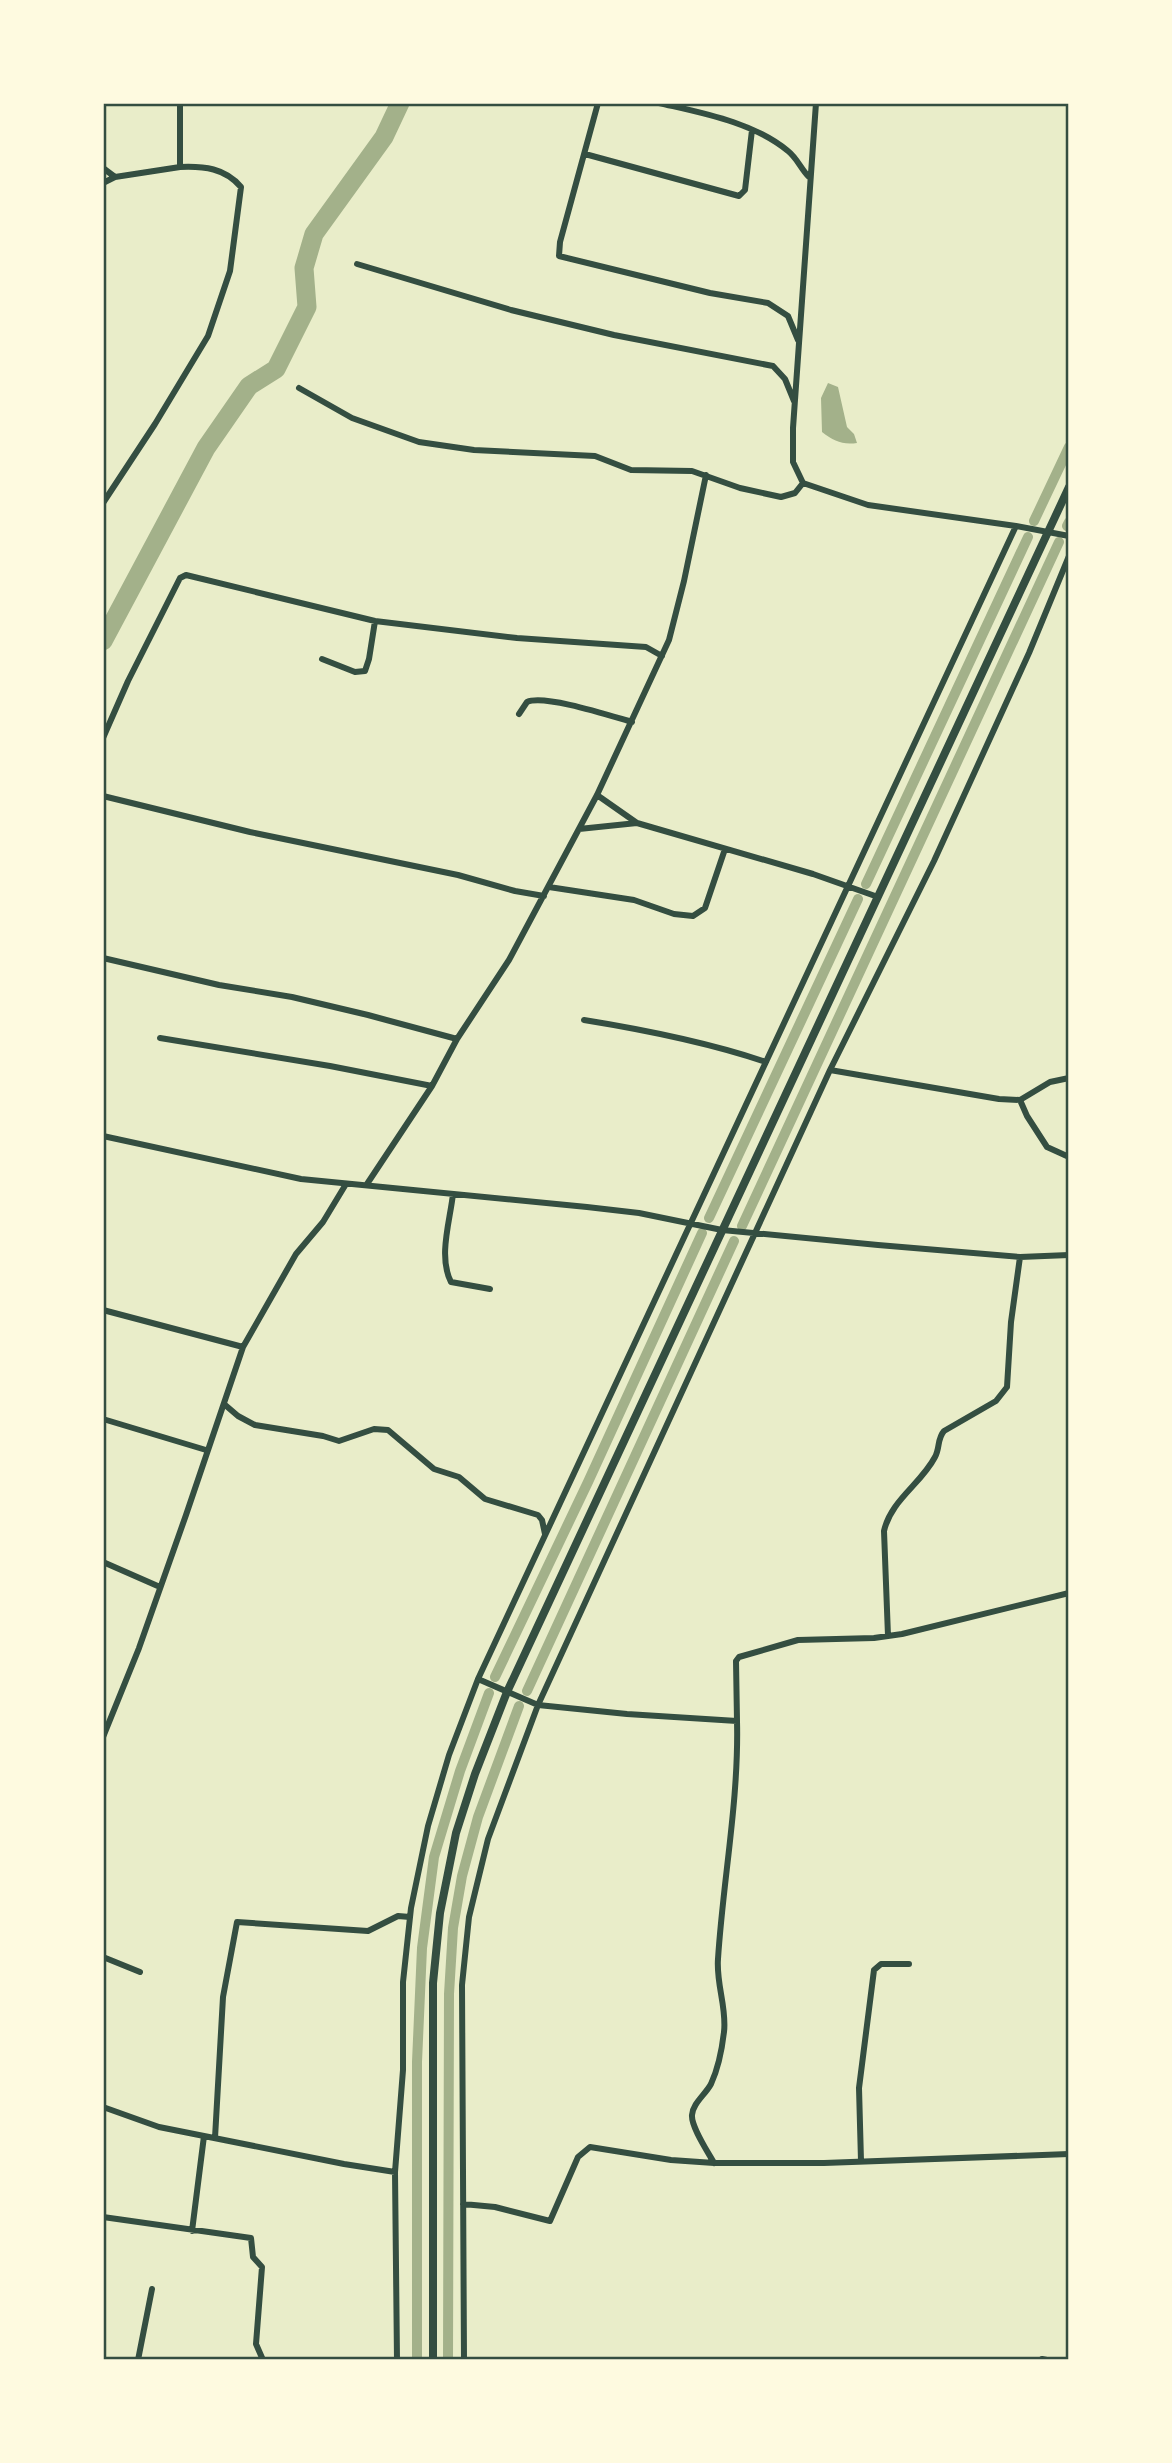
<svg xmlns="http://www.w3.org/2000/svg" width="1172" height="2463" viewBox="0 0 1172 2463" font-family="'Fira Sans',sans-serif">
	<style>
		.water { fill: #a3b18a }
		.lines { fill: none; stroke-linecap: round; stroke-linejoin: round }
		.canal { stroke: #a3b18a; stroke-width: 10 }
		.river { stroke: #a3b18a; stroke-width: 19 }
		.minor { stroke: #344e41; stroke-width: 6 }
		.tertiary { stroke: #344e41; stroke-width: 8 }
		.neatline { fill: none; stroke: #344e41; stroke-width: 2.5 }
	</style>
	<rect width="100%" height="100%" fill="#e9edc9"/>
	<path class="water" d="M828 383 838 387 847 427 854 434 857 443C842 445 834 441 822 432L821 398Z"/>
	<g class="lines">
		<path class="canal" d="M1034 521 1069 447
			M1067 526 1069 522
			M866 884 1028 537
			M709 1218 858 899
			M742 1226 1059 542
			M495 1677 588 1482 702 1233
			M527 1691 734 1241
			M417 2360V2062L422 1948 434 1857 460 1771 489 1693
			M448 2360 449 1994 453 1928 462 1876 478 1817 519 1706"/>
		<path class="river" d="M103 641 206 448 249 386 276 369 307 307 304 268 314 234 384 137 400 103"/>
		<path class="minor" d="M598 103 560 242 559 256 710 293 768 303 788 316 798 340
			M659 103C702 113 753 122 788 151 797 158 801 169 809 177
			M816 103 793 428V462L803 483 868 505 1016 526 1069 536
			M585 154 739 196 745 190 752 130
			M103 168 115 177 180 167
			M103 183 115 177
			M357 264 511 310 614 335 773 366 785 379 794 401
			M299 388 352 418 419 442 474 450 595 456 631 470 692 471 740 488 781 497 795 493 803 483
			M103 503 155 424 208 336 230 271 241 187C225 168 204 166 180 167V103
			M322 659 355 672 365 671 369 659 375 621
			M519 714 527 702C544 694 611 716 632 722
			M103 738 128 681 180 578 186 575 375 621 517 638 646 647 662 656
			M597 795 637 823 813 874 878 897
			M103 796 250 832 458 875 515 891 544 896
			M579 829 637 823
			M549 887 634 900 674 914 693 916 705 908 725 849
			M103 958 219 985 292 997 368 1015 457 1039
			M584 1020C646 1030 707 1042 766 1062
			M160 1038 330 1066 432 1086
			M830 1070 999 1099 1020 1100 1050 1082 1069 1078
			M1020 1100 1027 1116 1047 1147 1069 1157
			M103 1136 301 1179 587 1207 639 1213 722 1230 878 1245 1020 1257 1069 1255
			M367 1184 432 1086 457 1039 509 960 597 795 669 640 684 581 706 475
			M453 1194C450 1221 438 1257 451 1282L490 1289
			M103 1310 243 1347
			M224 1404 238 1416 255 1425 323 1436 339 1441 374 1429 388 1430 434 1469 459 1477 485 1499 538 1515 542 1520 545 1534
			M103 1419 206 1450
			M103 1562 160 1587
			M888 1636 884 1531C891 1500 921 1484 935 1457 940 1448 937 1439 944 1431L996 1401 1007 1387 1011 1322 1020 1257
			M478 1679 538 1705 627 1714 737 1721 736 1661 739 1657 798 1640 874 1638 902 1634 1069 1593
			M103 1737 139 1648 186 1515 243 1347 296 1254 323 1222 346 1184
			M103 1957 140 1972
			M103 2107 159 2127 344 2164 395 2172
			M215 2138 223 1997 237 1922 368 1931 398 1916 410 1917
			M861 2161 859 2088 874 1970 881 1964H909
			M714 2163C708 2152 691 2127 692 2115 693 2103 705 2095 711 2084 718 2069 722 2049 724 2032 727 2008 716 1984 718 1959 723 1880 739 1800 737 1721
			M463 2204 495 2207 550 2221 578 2157 590 2147 671 2160 714 2163H824L1069 2154
			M103 2217 251 2238 253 2257 262 2267 256 2344 263 2360
			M192 2231 204 2136
			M1042 2359 1047 2360
			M138 2360 152 2289
			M397 2360 395 2172 403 2070V1982L411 1908 428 1826 449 1755 478 1679 1016 526
			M464 2360 462 1985 469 1917 488 1839 538 1705 830 1070 934 861 1029 653 1069 556"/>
		<path class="tertiary" d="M433 2360V1983L440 1913 456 1833 475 1774 507 1692 1069 487"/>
	</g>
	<rect width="1172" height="2463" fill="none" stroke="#fefae0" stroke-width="210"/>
	<rect x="105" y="105" width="962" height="2253" class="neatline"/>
</svg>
